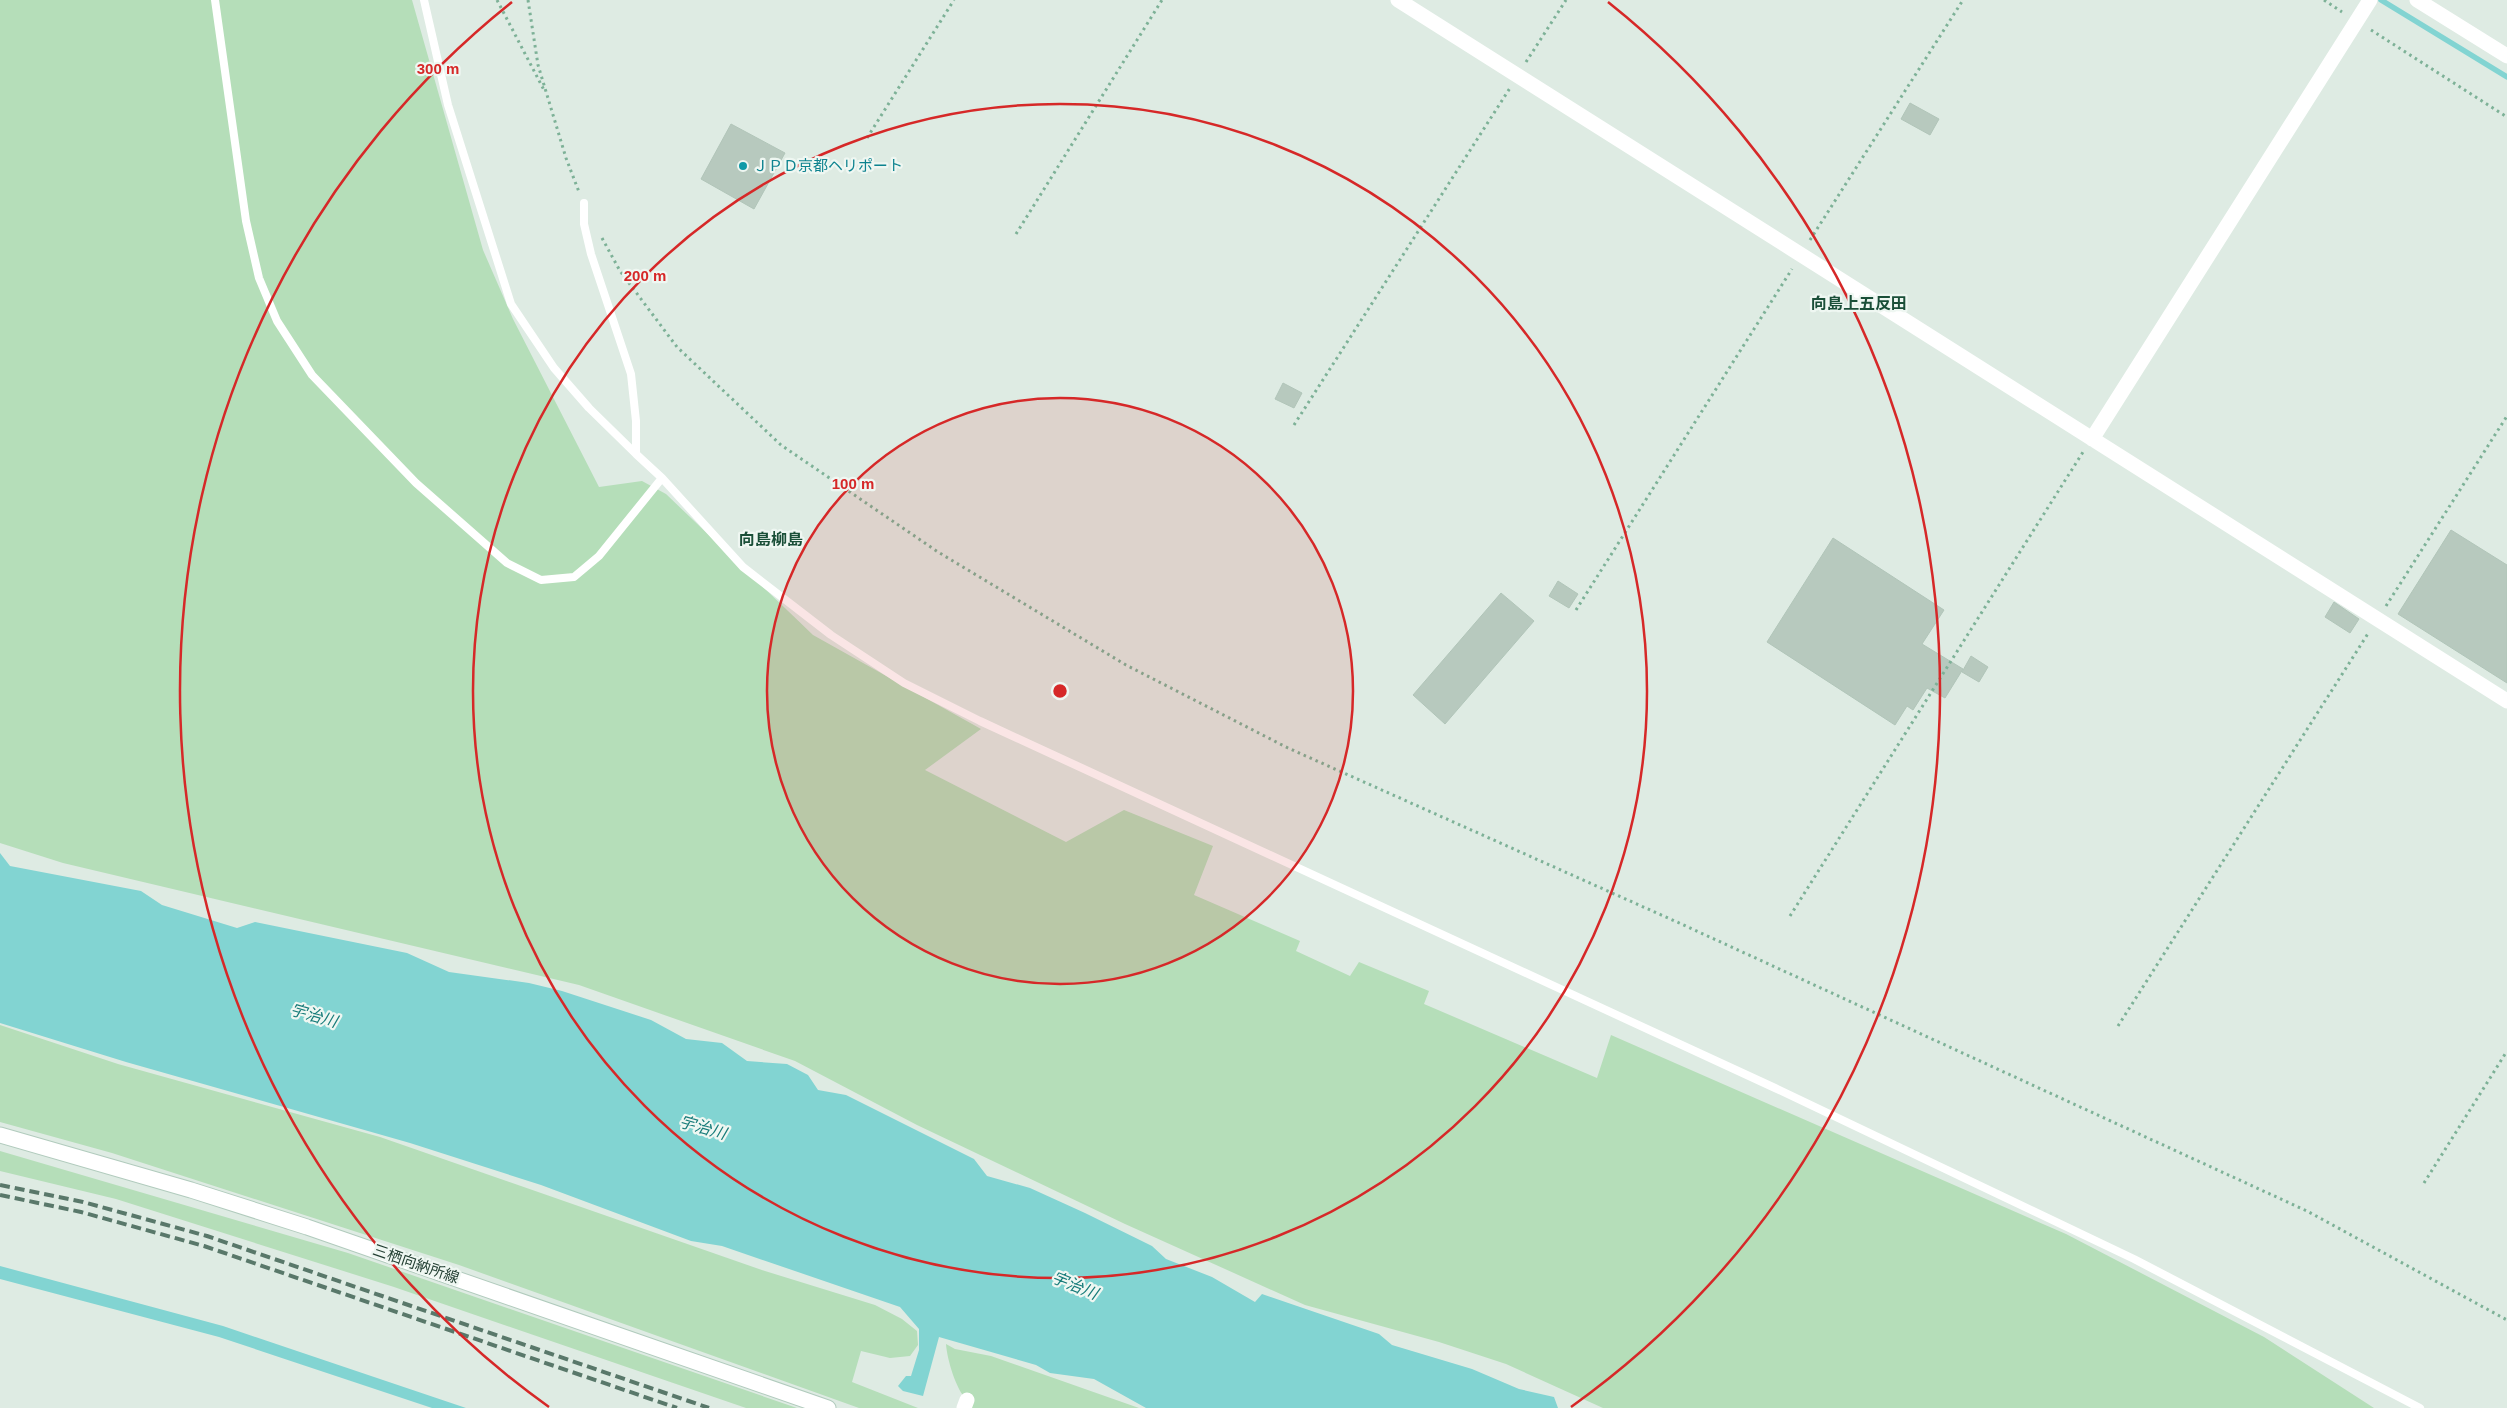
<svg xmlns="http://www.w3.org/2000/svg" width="2507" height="1408" viewBox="0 0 2507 1408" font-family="Helvetica,'Noto Sans JP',sans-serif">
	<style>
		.green { fill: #b5deb9 }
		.water { fill: #82d4d2 }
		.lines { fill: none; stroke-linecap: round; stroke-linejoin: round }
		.stream { stroke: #82d4d2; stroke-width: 5.5 }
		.building { fill: #b7c9be; stroke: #b1c5b9 }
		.secondary-casing { stroke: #b1cbbd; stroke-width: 17 }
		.path { stroke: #7db197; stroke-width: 3; stroke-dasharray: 2.5 4; stroke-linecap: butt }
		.lane { stroke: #fff; stroke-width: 8 }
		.street { stroke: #fff; stroke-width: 15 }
		.secondary { stroke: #fff; stroke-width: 15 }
		.rail { stroke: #59786a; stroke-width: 4; stroke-dasharray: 10 5; stroke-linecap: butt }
		.ring { fill: none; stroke: #d62828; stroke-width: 2.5 }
		.culture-dot { fill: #0f9aa8; stroke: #eff7f2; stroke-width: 2 }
		.labels { text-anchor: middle; stroke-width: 4.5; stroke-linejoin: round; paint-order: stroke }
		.culture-label { font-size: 15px; fill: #0d838f; stroke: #eff7f2; text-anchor: start }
		.street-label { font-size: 15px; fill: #1f3c2f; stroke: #eff7f2 }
		.neighbourhood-label { font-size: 16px; font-weight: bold; fill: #1a4f38; stroke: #eff7f2 }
		.water-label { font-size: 16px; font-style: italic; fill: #167b79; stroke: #eff7f2 }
		.centre { fill: #d62828; stroke: #eff7f2; stroke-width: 2.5 }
		.ring-label { font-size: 15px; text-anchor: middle; font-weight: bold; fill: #d62828; stroke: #eff7f2; stroke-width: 4.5; stroke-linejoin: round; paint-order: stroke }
	</style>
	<rect width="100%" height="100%" fill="#deebe3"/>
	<path class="green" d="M0 0H412L483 250 513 319 599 487 642 481 666 494 813 635 981 729 925 770 1066 842 1124 810 1213 846 1194 895 1300 941 1296 951 1350 976 1359 962 1429 991 1424 1004 1597 1078 1611 1035 2066 1234 2264 1337 2374 1408H1603L1506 1364 1439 1342 1305 1305 1125 1224 917 1125 795 1061 579 985 63 863 0 843Z
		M0 1025 118 1064 380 1137 765 1271 875 1305 902 1319 917 1331 918 1345 910 1356 890 1358 861 1351 852 1382 918 1408H859L459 1265 112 1153 0 1122Z
		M0 1151 348 1253 797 1408H746L394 1287 116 1199 0 1171Z
		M946 1344 955 1349 991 1356 1139 1408H964L967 1400C956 1390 947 1359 946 1344Z"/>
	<path class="water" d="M0 853 10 866 141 891 162 905 237 928 255 922 407 953 449 972 529 983 562 991 651 1020 686 1039 722 1043 747 1061 787 1064 808 1075 818 1090 846 1095 974 1159 987 1176 1030 1188 1085 1213 1152 1246 1166 1259 1212 1277 1255 1302 1262 1294 1379 1334 1392 1345 1472 1369 1519 1389 1554 1397 1558 1408H1146L1094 1379 1050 1373 1036 1365 939 1337 923 1396 903 1391 898 1386 906 1376H911L919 1350V1329L900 1307 722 1246 691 1241 541 1185 410 1143 126 1062 0 1023Z
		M0 1266 223 1326 466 1408H432L219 1337 0 1279Z"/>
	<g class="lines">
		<path class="stream" d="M2381 0 2507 77"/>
	</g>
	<path class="building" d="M1910 103 1939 119 1930 135 1901 119Z
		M731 124 785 153 754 209 701 179Z
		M1283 383 1302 393 1294 408 1275 399Z
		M2451 530 2507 565V683L2398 614Z
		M1833 538 1944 610 1922 644 1963 669 1945 698 1927 688 1913 710 1907 706 1895 725 1767 642Z
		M1558 581 1578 594 1569 608 1549 596Z
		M1501 593 1534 621 1445 724 1413 695Z
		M2334 602 2359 619 2350 633 2325 617Z
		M1971 656 1988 667 1979 682 1962 672Z"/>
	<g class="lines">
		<defs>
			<path id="secondary" d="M0 1135 191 1190 307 1227 828 1408"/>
		</defs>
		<use href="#secondary" class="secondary-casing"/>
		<path class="path" d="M497 0 545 92
			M528 0 538 65 566 158 579 192
			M2324 0 2342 12
			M2371 30 2507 117
			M1526 62 1566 0
			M867 138 954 0
			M1016 234 1162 0
			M602 238 620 271 677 347 781 445 938 552 1126 665 1288 748 1677 922 2307 1211 2507 1320
			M1810 240 1963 0
			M1294 425 1510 88
			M2386 606 2507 416
			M1576 610 1792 269
			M1790 916 2083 452
			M2118 1026 2369 632
			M2424 1183 2507 1051"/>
		<path class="lane" d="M215 0 246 221 259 278 277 321 312 375 416 483 507 563 541 580 574 577 599 556 662 478
			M424 0 448 105 511 304 554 368 589 408 636 454
			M584 203V224L591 254 631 374 636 421V454L662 478 743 567 831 635 904 683 980 721 1775 1088 2134 1259 2420 1408"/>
		<path class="street" d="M1398 0 2507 701
			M2417 0 2507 56
			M2092 439 2370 0
			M964 1408 967 1400"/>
		<use href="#secondary" class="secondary"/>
		<path class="rail" d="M0 1185 83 1202 207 1236 709 1408
			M0 1195 81 1212 204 1246 677 1408"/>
	</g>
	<circle cx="1060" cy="691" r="293" fill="#d62828" fill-opacity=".12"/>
	<g class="ring">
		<circle cx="1060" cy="691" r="293"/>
		<circle cx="1060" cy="691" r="587"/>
		<path d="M549 1407A880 880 0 0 1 512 2M1608 2A880 880 0 0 1 1571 1407"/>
	</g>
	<circle class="culture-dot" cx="743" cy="166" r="5"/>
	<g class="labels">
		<g class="culture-label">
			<text x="753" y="171">ＪＰＤ京都ヘリポート</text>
		</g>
		<g class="street-label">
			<text transform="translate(416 1264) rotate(19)" y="5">三栖向納所線</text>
		</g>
		<g class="neighbourhood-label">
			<text x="1859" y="309">向島上五反田</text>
			<text x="771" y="545">向島柳島</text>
		</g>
		<g class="water-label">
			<text transform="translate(314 1015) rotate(16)" y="6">宇治川</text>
			<text transform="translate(703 1127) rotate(16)" y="6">宇治川</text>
			<text transform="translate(1075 1285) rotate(22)" y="6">宇治川</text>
		</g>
	</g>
	<circle cx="1060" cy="691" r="8" class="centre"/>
	<g class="ring-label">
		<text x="438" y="74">300 m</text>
		<text x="645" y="281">200 m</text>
		<text x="853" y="489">100 m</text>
	</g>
</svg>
